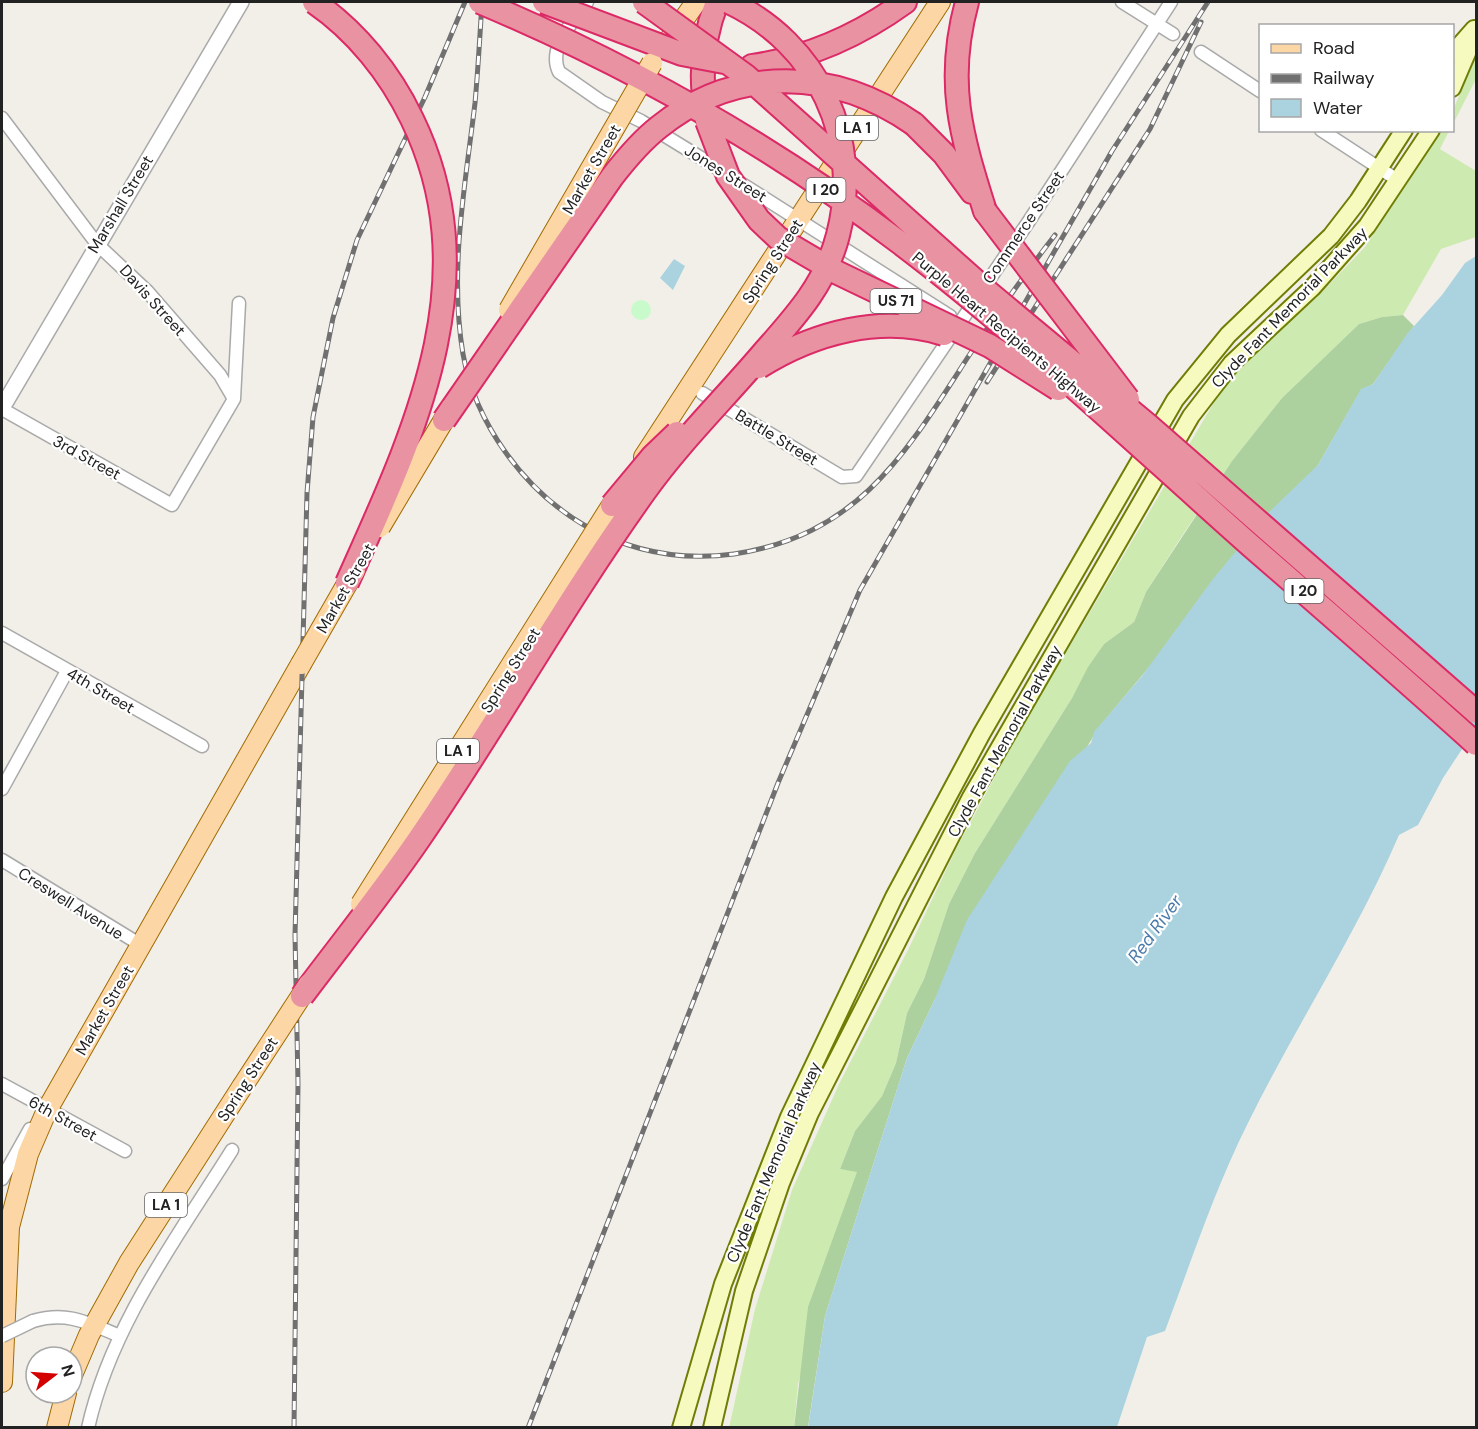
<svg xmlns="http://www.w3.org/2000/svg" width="1478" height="1429" viewBox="0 0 1478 1429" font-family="'DM Sans',sans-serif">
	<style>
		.grass { fill: #cdebb0 }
		.forest { fill: #add19e }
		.park { fill: #c8facc }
		.water { fill: #aad3df }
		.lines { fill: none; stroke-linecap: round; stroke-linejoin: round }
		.minor-casing { stroke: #a9a9a9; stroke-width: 15 }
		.tertiary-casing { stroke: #a9a9a9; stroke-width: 18 }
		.secondary-casing { stroke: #707d05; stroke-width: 20 }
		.primary-casing { stroke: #a06b00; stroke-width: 22 }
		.motorway-casing { stroke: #dc2a67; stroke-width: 26 }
		.minor { stroke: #fff; stroke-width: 12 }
		.tertiary { stroke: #fff; stroke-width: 15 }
		.secondary { stroke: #f7fabf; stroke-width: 16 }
		.primary { stroke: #fcd6a4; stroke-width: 20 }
		.motorway { stroke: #e892a2; stroke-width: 22 }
		.rail-casing { stroke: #707070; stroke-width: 5 }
		.rail { stroke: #fff; stroke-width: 3; stroke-dasharray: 9; stroke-linecap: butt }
		.minor-bridge-casing { stroke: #a9a9a9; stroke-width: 15; stroke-linecap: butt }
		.primary-bridge-casing { stroke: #a06b00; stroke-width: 22; stroke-linecap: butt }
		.motorway-bridge-casing { stroke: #dc2a67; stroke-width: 26; stroke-linecap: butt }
		.minor-bridge { stroke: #fff; stroke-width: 12 }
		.primary-bridge { stroke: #fcd6a4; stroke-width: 20 }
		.motorway-bridge { stroke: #e892a2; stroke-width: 22 }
		.labels { text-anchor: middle; stroke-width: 4.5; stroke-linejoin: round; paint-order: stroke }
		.shield { fill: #fff; stroke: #646464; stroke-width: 1.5 }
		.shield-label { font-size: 15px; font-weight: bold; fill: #222 }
		.street-label { font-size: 16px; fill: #222; stroke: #fff }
		.water-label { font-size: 18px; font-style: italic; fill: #4a7aab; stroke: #fff }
	</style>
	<rect width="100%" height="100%" fill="#f2efe9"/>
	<path class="grass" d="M1476 56V79L1453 124V110Z
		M1441 131H1449L1440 149 1476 171V237L1441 249 1403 315 1382 317 1359 324 1282 398 1232 461 1178 542 1146 592 1134 622 1104 644 1089 667 1072 698 975 853 949 904 924 979 907 1013 896 1063 882 1096 855 1131 840 1169 858 1171 798 1384 794 1427 729 1428 755 1309 792 1190 839 1084 908 950 956 849 1019 732 1216 399 1242 364 1316 298 1365 247Z"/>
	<path class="forest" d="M1403 315 1414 326 1373 384 1361 390 1318 465 1099 727 934 1001 907 1058 825 1316 808 1427 794 1428 808 1307 857 1172 840 1169 855 1131 882 1096 896 1063 907 1013 924 979 949 904 975 853 1072 698 1088 667 1104 644 1134 622 1146 592 1232 461 1282 398 1359 324 1382 317Z"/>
	<path class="park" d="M631 310a10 10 0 1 1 20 0a10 10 0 1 1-20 0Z"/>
	<path class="water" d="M1476 256V728L1443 778 1418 825 1399 835C1356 935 1295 1027 1247 1125 1214 1191 1191 1262 1165 1331L1147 1337 1117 1427 808 1428 825 1316 907 1058 934 1001 967 920 1070 761 1091 743 1094 732 1142 676 1213 579 1265 516 1318 465 1361 389 1373 384 1407 334 1442 295 1465 263Z
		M674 259 685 266 673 290 660 278Z"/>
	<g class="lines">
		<defs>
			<path id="minor" d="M587 2C574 21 547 47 559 72L602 102 641 121 724 172
				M1122 2 1173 34
				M1201 52 1260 91
				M2 118 97 244 147 291 220 375 234 399
				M1321 130 1399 181
				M739 182 950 316
				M702 393 842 477 856 476 1029 221 1171 2
				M2 409 172 505 234 399 239 303
				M2 633 202 746
				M2 789 67 671
				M2 860 141 945
				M2 1084 125 1151
				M2 1179 30 1129
				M33 1321C68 1311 88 1323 120 1336
				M88 1428C111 1325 177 1238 232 1150"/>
			<path id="tertiary" d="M2 408 241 2"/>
			<path id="secondary" d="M1452 54 1474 29
				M1452 88 1476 32
				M681 1428 723 1284 789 1117 894 897 982 733 1175 400 1228 335 1331 236 1358 201 1404 130
				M712 1428 744 1291 781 1183 810 1113 971 797 1191 416 1232 363 1312 288 1367 226 1431 130"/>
			<path id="primary" d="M670 39 696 2
				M644 457 940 2
				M72 1375 89 1335 129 1263 242 1087
				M2 1382 9 1227 28 1154 47 1110 301 664
				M57 1428 66 1393"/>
			<path id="motorway" d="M967 2C945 82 961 135 985 211
				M752 66C809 58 858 36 905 2
				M707 117C699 77 702 40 717 2
				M914 124 944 154 972 192"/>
		</defs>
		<use href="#minor" class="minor-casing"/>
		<use href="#tertiary" class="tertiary-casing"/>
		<use href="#secondary" class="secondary-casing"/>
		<use href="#primary" class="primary-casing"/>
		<use href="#motorway" class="motorway-casing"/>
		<use href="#minor" class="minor"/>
		<use href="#tertiary" class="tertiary"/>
		<use href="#secondary" class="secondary"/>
		<use href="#primary" class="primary"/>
		<use href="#motorway" class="motorway"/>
		<defs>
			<path id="rail" d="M482 2C480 35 478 70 475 103 465 187 449 270 463 354 475 423 524 490 584 525 631 552 682 561 734 554 859 535 906 453 968 357 996 315 1024 275 1055 235
				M987 382 1150 129 1201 22
				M294 1428 298 1083 295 935 307 493 313 417 333 318 357 240 425 97 465 2
				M528 1428 778 783 860 590 1112 151 1208 2"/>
		</defs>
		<use href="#rail" class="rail-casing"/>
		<use href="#rail" class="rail"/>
		<defs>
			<path id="minor-bridge" d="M2 1336 33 1321"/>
			<path id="primary-bridge" d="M509 310 652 63
				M380 527 451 408
				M301 664 355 570
				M361 904 612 505
				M242 1087 309 984"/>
			<path id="motorway-bridge" d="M314 2C356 31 390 73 412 119 490 279 413 435 347 583
				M480 2C629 65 770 144 899 242 1022 335 1135 443 1250 545 1326 611 1402 677 1476 744
				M544 2 682 54 724 62
				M644 2 746 76 989 293 1149 426 1476 712
				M707 121 728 176 759 220 778 238 836 272 990 346 1058 389
				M985 211 1128 399
				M759 367C813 333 881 314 944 334
				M444 420 612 177C626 159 641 141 659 127 737 64 835 69 914 124
				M612 505 652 457 677 433
				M302 996C341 944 382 893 419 839 497 725 564 604 645 491 680 442 725 398 764 352 796 316 826 283 838 235 863 139 818 44 729 2"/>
		</defs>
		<use href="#minor-bridge" class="minor-bridge-casing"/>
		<use href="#primary-bridge" class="primary-bridge-casing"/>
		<use href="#motorway-bridge" class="motorway-bridge-casing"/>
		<use href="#minor-bridge" class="minor-bridge"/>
		<use href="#primary-bridge" class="primary-bridge"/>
		<use href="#motorway-bridge" class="motorway-bridge"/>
	</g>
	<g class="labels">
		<g class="shield">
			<rect x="836" y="116" width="42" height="24" rx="4.5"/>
			<rect x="806.5" y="178" width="39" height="24" rx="4.5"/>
			<rect x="870.5" y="289" width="51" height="24" rx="4.5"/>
			<rect x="1284.5" y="579" width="39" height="24" rx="4.5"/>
			<rect x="437" y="739" width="42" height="24" rx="4.5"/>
			<rect x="145" y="1193" width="42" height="24" rx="4.5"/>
		</g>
		<g class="shield-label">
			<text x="857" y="133">LA 1</text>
			<text x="826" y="195">I 20</text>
			<text x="896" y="306">US 71</text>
			<text x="1304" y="596">I 20</text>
			<text x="458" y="756">LA 1</text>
			<text x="166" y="1210">LA 1</text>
		</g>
		<g class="street-label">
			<text transform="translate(591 169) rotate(-60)" y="6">Market Street</text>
			<text transform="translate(726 173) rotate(32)" y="6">Jones Street</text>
			<text transform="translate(120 204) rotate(-59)" y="6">Marshall Street</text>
			<text transform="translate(1023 227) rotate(-56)" y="6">Commerce Street</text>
			<text transform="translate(772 261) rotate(-57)" y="6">Spring Street</text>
			<text transform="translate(153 300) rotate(48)" y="6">Davis Street</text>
			<text transform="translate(1289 307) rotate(-46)" y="6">Clyde Fant Memorial Parkway</text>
			<text transform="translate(1007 332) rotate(40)" y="6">Purple Heart Recipients Highway</text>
			<text transform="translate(777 437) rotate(31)" y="6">Battle Street</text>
			<text transform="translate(87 457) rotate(29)" y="6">3rd Street</text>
			<text transform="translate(345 588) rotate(-60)" y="6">Market Street</text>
			<text transform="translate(510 670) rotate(-58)" y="6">Spring Street</text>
			<text transform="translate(101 690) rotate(30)" y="6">4th Street</text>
			<text transform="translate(1004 741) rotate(-61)" y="6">Clyde Fant Memorial Parkway</text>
			<text transform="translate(71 903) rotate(32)" y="6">Creswell Avenue</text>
			<text transform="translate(104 1010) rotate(-60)" y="6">Market Street</text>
			<text transform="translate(247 1079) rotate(-57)" y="6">Spring Street</text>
			<text transform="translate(63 1118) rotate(29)" y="6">6th Street</text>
			<text transform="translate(773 1162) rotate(-67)" y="6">Clyde Fant Memorial Parkway</text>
		</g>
		<g class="water-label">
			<text transform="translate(1155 929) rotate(-54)" y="6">Red River</text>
		</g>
	</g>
	<rect width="1478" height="1429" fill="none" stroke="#222222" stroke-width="6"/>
	<rect x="1259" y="24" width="195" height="108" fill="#ffffff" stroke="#a7a7a7" stroke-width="1.5"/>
	<rect x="1271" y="44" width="30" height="9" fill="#fcd6a4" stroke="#a7a7a7" stroke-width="1.5"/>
	<text x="1313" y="54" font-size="18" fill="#222222">Road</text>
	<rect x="1271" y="74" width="30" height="9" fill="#707070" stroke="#a7a7a7" stroke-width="1.5"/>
	<text x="1313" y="84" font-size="18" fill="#222222">Railway</text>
	<rect x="1271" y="99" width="30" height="18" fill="#aad3df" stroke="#a7a7a7" stroke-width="1.5"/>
	<text x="1313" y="114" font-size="18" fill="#222222">Water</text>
	<g transform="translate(54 1375) rotate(73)"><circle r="28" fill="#ffffff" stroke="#a7a7a7" stroke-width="1.5"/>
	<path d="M0-4.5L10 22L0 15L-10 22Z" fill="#d40000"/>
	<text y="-9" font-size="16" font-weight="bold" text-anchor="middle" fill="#222222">N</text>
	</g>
</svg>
